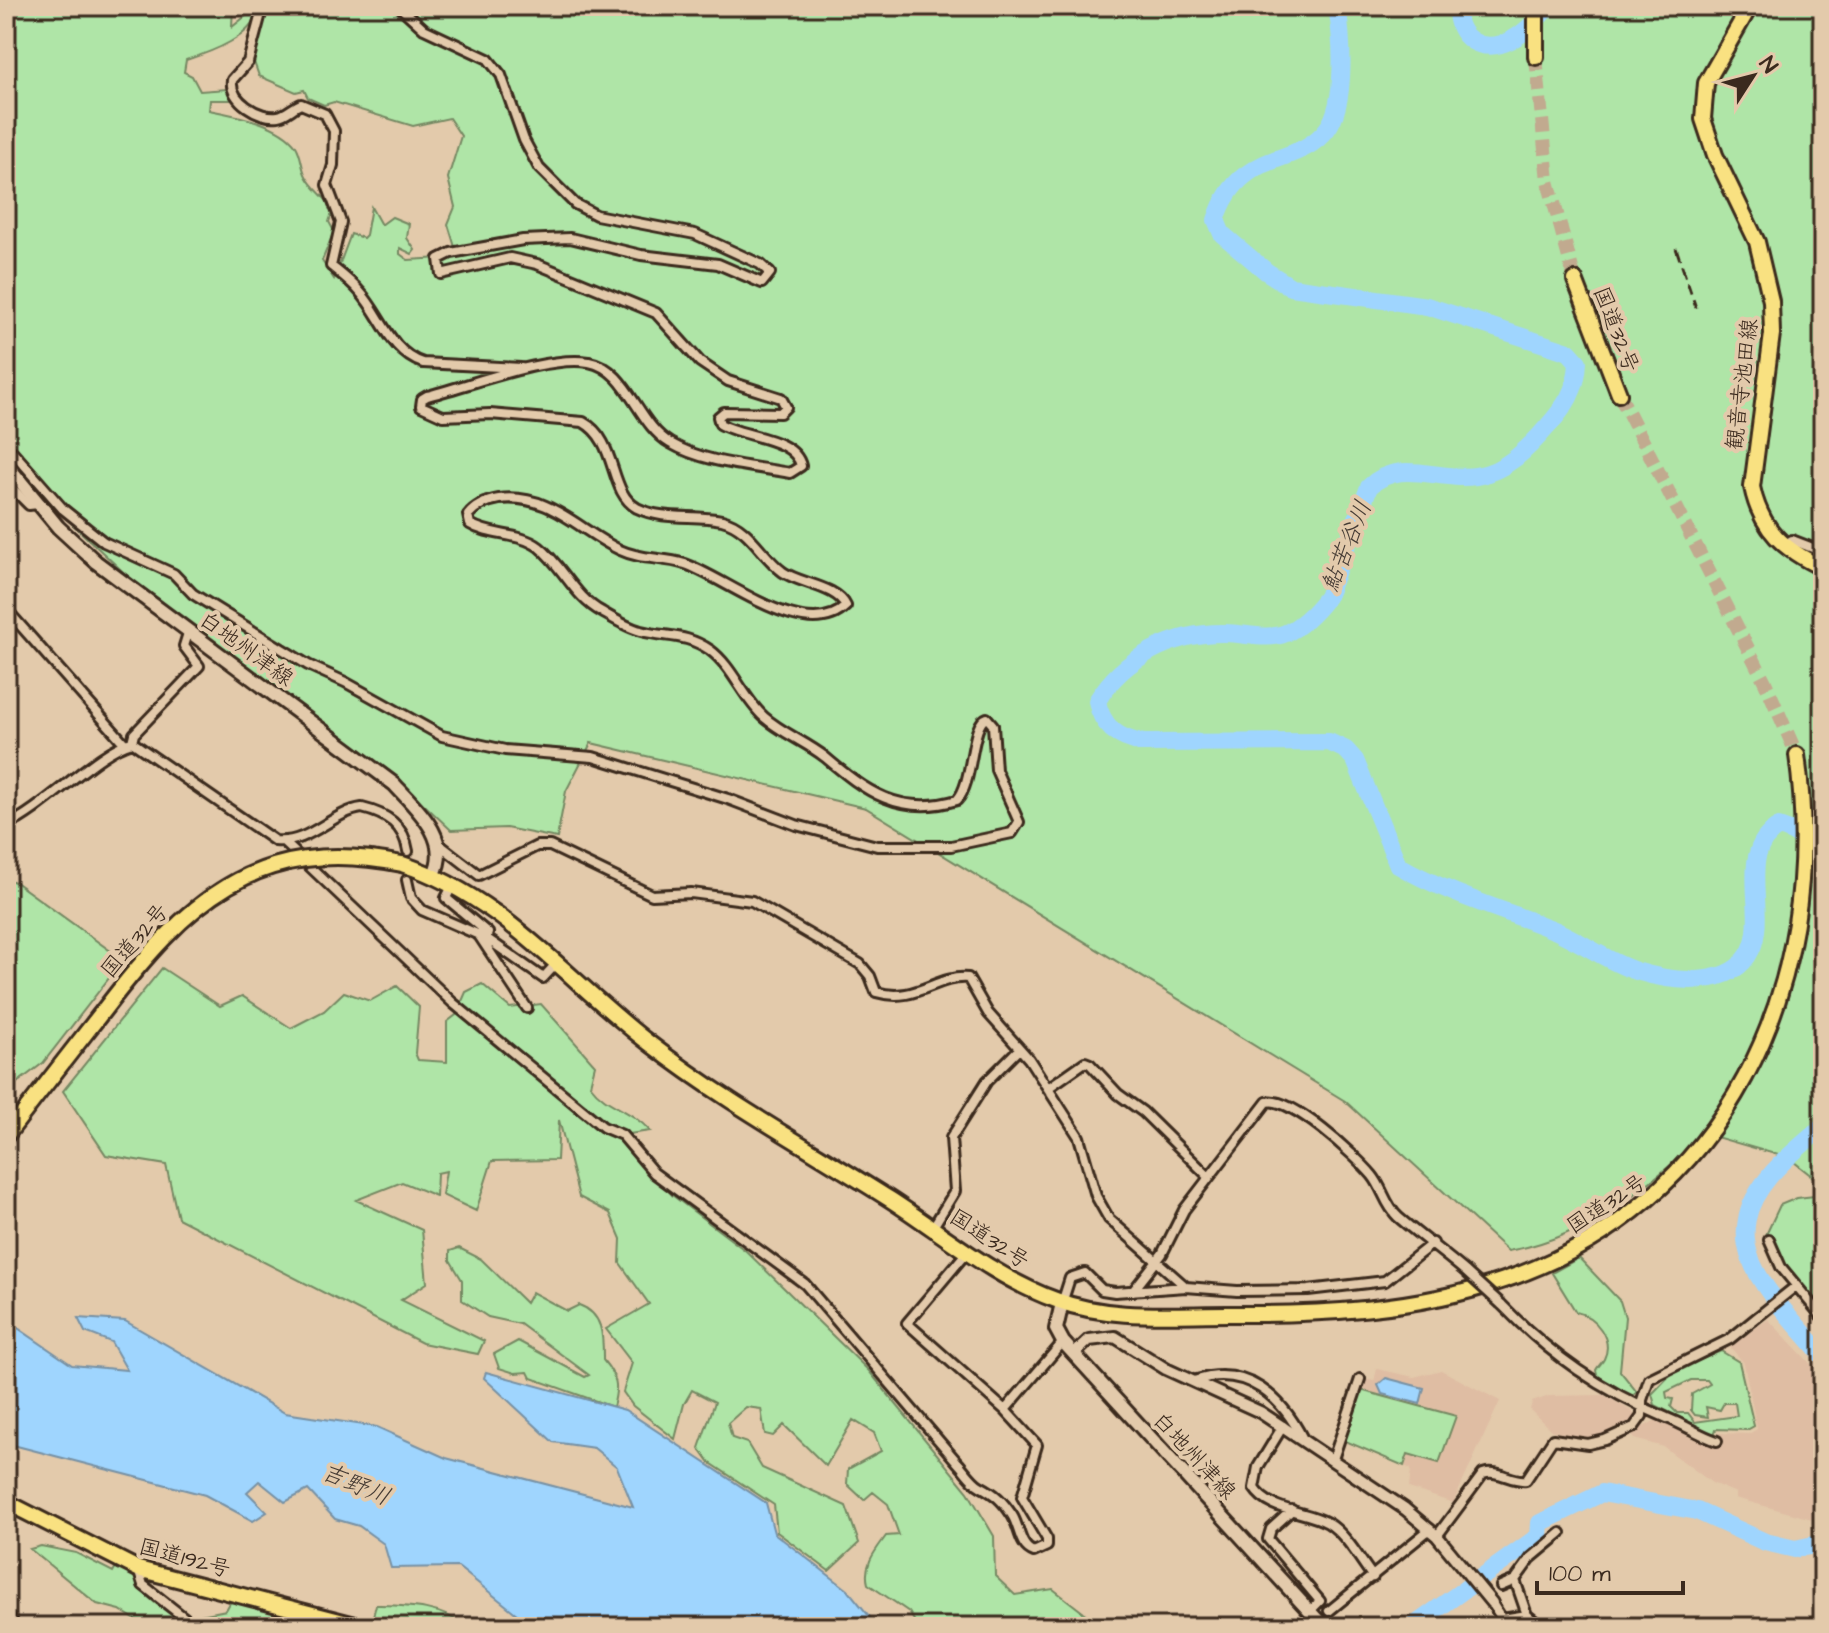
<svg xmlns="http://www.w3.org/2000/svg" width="1829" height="1633" viewBox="0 0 1829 1633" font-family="'Architects Daughter','Klee One',sans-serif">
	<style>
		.built { fill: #dfbda3 }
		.green { fill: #afe5a7; stroke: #758862; stroke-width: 2; fill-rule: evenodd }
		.water { fill: #9fd5fe; stroke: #7791a4; stroke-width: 2 }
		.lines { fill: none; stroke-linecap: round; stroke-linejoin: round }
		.river { stroke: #9fd5fe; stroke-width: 18 }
		.trunk-tunnel { stroke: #c1aa8f; stroke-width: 14; stroke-dasharray: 14 7; stroke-linecap: butt }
		.minor-casing { stroke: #3b2a1e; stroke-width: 14 }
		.tertiary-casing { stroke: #3b2a1e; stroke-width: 16 }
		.secondary-casing { stroke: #3b2a1e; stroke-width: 18 }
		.primary-casing { stroke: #3b2a1e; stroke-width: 20 }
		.trunk-casing { stroke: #3b2a1e; stroke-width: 20 }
		.minor { stroke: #e3caab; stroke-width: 8 }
		.tertiary { stroke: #e3caab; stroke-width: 10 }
		.secondary { stroke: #e3caab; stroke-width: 12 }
		.primary { stroke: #f9e181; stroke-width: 14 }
		.trunk { stroke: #f9e181; stroke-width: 14 }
		.rail { stroke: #3b2a1e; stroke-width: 3; stroke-dasharray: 12 6; stroke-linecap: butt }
		.minor-bridge-casing { stroke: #3b2a1e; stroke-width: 14; stroke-linecap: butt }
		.trunk-bridge-casing { stroke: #3b2a1e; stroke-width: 20; stroke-linecap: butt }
		.minor-bridge { stroke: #e3caab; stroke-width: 8 }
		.trunk-bridge { stroke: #f9e181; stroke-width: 14 }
		.labels { text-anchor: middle; stroke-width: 8; stroke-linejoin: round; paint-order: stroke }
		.street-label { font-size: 22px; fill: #3b2a1e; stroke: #e3caab }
		.water-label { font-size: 24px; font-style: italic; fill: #453b34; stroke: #e3caab }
	</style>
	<rect width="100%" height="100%" fill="#e3caab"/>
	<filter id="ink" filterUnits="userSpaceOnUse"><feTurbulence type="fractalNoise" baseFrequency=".0125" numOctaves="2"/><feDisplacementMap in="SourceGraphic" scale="16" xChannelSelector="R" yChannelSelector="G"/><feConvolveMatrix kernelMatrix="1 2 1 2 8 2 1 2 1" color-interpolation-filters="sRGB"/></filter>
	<g filter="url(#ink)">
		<path class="built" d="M1768 1319 1823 1377V1522L1735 1498 1736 1493 1712 1483 1664 1447 1634 1439 1630 1434 1658 1419 1671 1421 1689 1437 1717 1446 1718 1433 1749 1434 1757 1429 1744 1363 1730 1347Z
			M1377 1369 1414 1377 1441 1370 1500 1401 1453 1503 1409 1488 1411 1469 1343 1440 1363 1379 1374 1381Z
			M1604 1395 1633 1412 1636 1420 1620 1430 1585 1438 1552 1431 1530 1410 1532 1402 1549 1396Z"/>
		<path class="green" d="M6 6H233L232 27 257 7C259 36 208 53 186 60L184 72 192 76 200 91 227 89 232 100H210L209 110C235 115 280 123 296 146 302 156 301 167 306 176 313 190 326 196 333 210L329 222 334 231 322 261 334 279 351 234 363 238 366 235 371 207 381 225 392 217 409 224 407 238 415 250 412 254 400 248V254L408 260 458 257 448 224 455 207 448 178 461 136 449 118 413 126 334 102 324 105 308 98 304 90 296 92 259 76 254 62 266 6H1823V1185L1789 1158 1706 1134C1649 1186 1586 1238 1508 1251L1345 1101 866 808 591 743 566 791 557 838 506 828 451 830 393 775 134 582 40 494 6 454Z
			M6 879 15 882 123 960 43 1063 9 1089Z
			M162 968 220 1006 242 996 291 1028 324 1011 344 992 370 1001 397 986 419 1007 415 1053 418 1060 447 1062V1022L456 1015 466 992 482 984 510 1008 541 1004 595 1065 590 1085C607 1108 630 1108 650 1131L622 1135 672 1195 746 1251 869 1371 968 1492 994 1536 995 1576 1015 1595 1053 1589 1102 1627H918L909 1612 868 1584C863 1565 875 1551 886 1536L899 1535 888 1504 873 1492 864 1500 847 1484 848 1469 881 1451 874 1433 853 1420 826 1466 784 1425 773 1436 765 1434 761 1409 746 1407 728 1423 732 1438 747 1443 762 1468 846 1506 859 1543 829 1571 777 1532 774 1505 709 1462 699 1448 715 1402 692 1390 684 1404 675 1439 633 1406 623 1392 632 1363 606 1329 649 1304 620 1263 621 1239 610 1213 579 1197 559 1120 557 1160 492 1161 476 1211 442 1195 446 1171 437 1173 436 1196 402 1182 356 1200 422 1230 427 1283 401 1300 484 1341 478 1354 422 1343 178 1218 166 1165 106 1155 63 1091Z
			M1823 1195V1314L1765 1237 1780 1205 1797 1198Z
			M459 1248 481 1259 526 1303 532 1292 567 1311 579 1305C604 1314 603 1337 603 1360 617 1377 619 1385 613 1407L531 1378 528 1372 515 1373 499 1368 494 1354 518 1341 585 1377 589 1375 520 1324 488 1317 462 1300V1280L450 1260V1251Z
			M1579 1258 1620 1301 1625 1317 1620 1371 1637 1392 1631 1397 1598 1378 1596 1370C1598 1366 1602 1363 1604 1359 1614 1339 1595 1316 1576 1312L1552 1273Z
			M1721 1351 1739 1362 1754 1426 1747 1430 1716 1429 1714 1435 1655 1405 1652 1394 1674 1371ZM1691 1380H1707L1710 1384 1692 1394 1691 1410 1695 1415 1708 1417 1706 1407 1720 1410 1724 1403H1735L1737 1416 1695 1422 1688 1413H1677L1671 1407 1673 1399 1667 1398 1666 1392Z
			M1360 1390 1456 1416 1439 1463 1408 1454 1404 1466 1343 1440Z
			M41 1546 76 1553 113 1572 117 1565 134 1571C135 1595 170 1613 188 1626L201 1615 226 1610 231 1601 343 1627H147L120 1610 97 1604 30 1549Z
			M376 1605C409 1606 440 1606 467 1627H386L372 1620Z"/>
		<path class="water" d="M78 1318 125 1321 285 1413 377 1427 446 1458 633 1507 617 1467 594 1448 553 1442 484 1378 486 1372 625 1410 766 1503 774 1533 848 1590 878 1627H533L458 1567 391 1568 384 1544 359 1526 335 1519 308 1490 285 1502 259 1481 247 1492 267 1512 253 1521 205 1495 13 1445 6 1440V1320L72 1365 127 1370 111 1342 85 1332Z
			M1386 1378 1424 1388 1420 1404 1382 1394 1378 1385Z"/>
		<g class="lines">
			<path class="river" d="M1337 6C1342 37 1347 103 1327 129 1296 170 1240 146 1216 220L1222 234 1267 272 1291 287 1427 306 1569 352 1578 362C1577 390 1565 407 1547 427 1529 448 1505 472 1476 476 1438 482 1400 457 1369 487L1327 597C1317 610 1302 626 1286 633 1268 641 1244 633 1225 633 1174 632 1123 658 1097 701 1102 727 1118 739 1144 743L1329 742 1346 750 1355 760 1398 865C1446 893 1498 908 1549 928 1579 939 1605 961 1636 971 1672 982 1732 990 1751 950 1769 912 1735 851 1779 827 1802 834 1811 846 1823 866
				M1457 6C1455 39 1482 55 1511 40 1526 33 1538 18 1549 6
				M1823 1126C1805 1143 1784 1158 1769 1177 1709 1248 1778 1300 1823 1356
				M1412 1627 1539 1536 1540 1523 1602 1493 1697 1511 1765 1542 1795 1549 1823 1543"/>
			<path class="trunk-tunnel" d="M1536 57 1548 181 1575 280
				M1619 394 1765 682 1797 755"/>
			<defs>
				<path id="minor" d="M263 6 248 62 232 80C229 100 259 119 278 116 286 115 293 107 301 104L325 114 334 131 333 165 327 185 341 222 331 266C341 274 352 282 360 292 381 315 390 352 423 363L521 368
					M6 452H13L63 509 104 542 174 574 193 594 308 665 345 682 442 736 505 750 593 757 728 799 796 825 877 846H951L1012 833 1019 822 996 770 993 725 987 718C970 723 974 783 957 800 900 817 865 791 825 757 806 742 782 733 764 717 743 698 733 667 710 650 685 633 668 638 641 631 628 628 614 619 602 612 574 597 563 566 539 547 519 532 491 537 470 524L468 515C476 505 487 501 499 499 550 493 578 530 620 550 641 560 663 557 685 564 726 578 806 645 846 606 837 586 800 584 783 572 761 556 750 527 722 520 694 514 664 521 637 508 608 492 618 441 583 422L490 414 443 416 421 406 422 399 427 396C471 385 548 355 589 362 628 369 637 424 670 443 704 463 751 466 790 473L801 466C795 437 742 437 720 424L718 417 724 412 780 413 786 407 781 398 728 381 700 362 656 313 537 264 510 258 441 274 439 259 451 253 523 240 570 238 641 255 718 264 762 283 770 273 760 264 695 234 596 215 575 204 539 168 524 140 501 75 488 59 424 29 399 6
					M6 482 29 505 38 504
					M1784 545 1792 540 1823 552
					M6 609 125 744
					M132 742 275 841C309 845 332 812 362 808 387 814 404 825 408 851
					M6 826C45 808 99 750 132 742L134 734 199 666 184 646 189 630
					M284 842 453 1003 603 1127 622 1135 654 1173 805 1284 958 1463C964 1469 972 1482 980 1486 995 1494 1002 1500 1012 1515 1020 1527 1019 1547 1034 1552L1047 1546V1539L1022 1497 1037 1445 1005 1410 1063 1342
					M440 845 479 875 537 846H550L652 895 691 893 752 901 860 964 870 976 876 992C917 1004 935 975 968 978L988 1013 1029 1059 1079 1137 1096 1196 1109 1219 1186 1287
					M407 880 411 898 422 910 486 938 543 978 556 964
					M453 884 446 898 488 933 486 938
					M478 934 527 1008
					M1048 1088 1085 1062 1090 1064 1118 1094 1143 1112 1209 1177
					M933 1227 955 1191 951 1138 987 1081 1019 1049
					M1769 1240 1781 1267 1823 1318
					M967 1252 907 1323 1005 1410
					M1133 1291 1162 1254 1184 1210 1267 1102C1291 1096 1356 1156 1372 1175 1383 1188 1385 1205 1398 1217 1420 1236 1444 1253 1466 1272
					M1062 1303 1070 1278 1085 1273 1102 1290 1115 1292 1186 1287 1237 1291 1308 1290 1385 1281 1433 1243
					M1501 1304C1550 1355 1602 1391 1667 1418 1685 1425 1699 1435 1717 1441
					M1197 1380C1247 1364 1282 1398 1303 1439
					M1283 1426 1258 1467 1254 1488C1269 1512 1305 1510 1328 1523 1346 1534 1360 1560 1373 1577
					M1333 1459 1360 1379
					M1292 1510 1271 1529 1268 1539 1320 1601 1310 1611
					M1437 1536 1483 1474C1499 1469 1511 1482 1526 1480L1553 1439 1588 1444 1605 1440 1634 1427 1642 1416V1400L1649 1379 1730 1339 1796 1286
					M138 1569 143 1585 196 1627
					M1501 1586 1515 1580
					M1492 1603 1507 1627
					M1329 1611 1430 1529
					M6 1613 12 1620
					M1527 1615 1515 1580 1531 1558 1561 1533
					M1502 1619 1527 1615 1542 1627"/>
				<path id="tertiary" d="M1074 1354 1089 1340 1115 1337 1166 1369 1260 1412 1405 1509 1437 1536 1492 1603"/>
				<path id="secondary" d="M6 464 58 527 96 562 394 784C416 808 452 839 434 874
					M1062 1303 1056 1329 1063 1342 1324 1627"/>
				<path id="primary" d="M1750 6 1706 83 1703 119 1715 155 1757 242 1771 301 1772 334 1752 487C1761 530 1784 550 1823 568"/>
				<path id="trunk" d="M1536 6V57
					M1575 280 1619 394
					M402 864C502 896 568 981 649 1043 725 1102 811 1149 891 1200 945 1235 995 1278 1056 1300 1109 1320 1172 1314 1227 1314 1318 1315 1417 1310 1504 1280 1724 1206 1829 989 1797 755
					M6 1502 138 1569 363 1627"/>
			</defs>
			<use href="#minor" class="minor-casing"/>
			<use href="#tertiary" class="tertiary-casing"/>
			<use href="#secondary" class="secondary-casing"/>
			<use href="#primary" class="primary-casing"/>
			<use href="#trunk" class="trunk-casing"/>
			<use href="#minor" class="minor"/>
			<use href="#tertiary" class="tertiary"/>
			<use href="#secondary" class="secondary"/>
			<use href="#primary" class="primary"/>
			<use href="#trunk" class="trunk"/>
			<path class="rail" d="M1676 248 1696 308"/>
			<defs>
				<path id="minor-bridge" d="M1466 1272 1501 1304"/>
				<path id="trunk-bridge" d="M6 1136C38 1094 71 1052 103 1011 186 903 255 834 402 864"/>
			</defs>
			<use href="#minor-bridge" class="minor-bridge-casing"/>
			<use href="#trunk-bridge" class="trunk-bridge-casing"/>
			<use href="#minor-bridge" class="minor-bridge"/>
			<use href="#trunk-bridge" class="trunk-bridge"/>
		</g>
	</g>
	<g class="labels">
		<g class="street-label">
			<text transform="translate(1617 329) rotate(69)" y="8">国道32号</text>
			<text transform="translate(1741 384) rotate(-83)" y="8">観音寺池田線</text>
			<text transform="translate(247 648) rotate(36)" y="8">白地州津線</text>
			<text transform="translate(134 940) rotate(-49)" y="8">国道32号</text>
			<text transform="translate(1606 1203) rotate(-33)" y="8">国道32号</text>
			<text transform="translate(990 1238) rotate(33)" y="8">国道32号</text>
			<text transform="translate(1195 1455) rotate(47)" y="8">白地州津線</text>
			<text transform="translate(185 1557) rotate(15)" y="8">国道192号</text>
		</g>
		<g class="water-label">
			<text transform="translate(1346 546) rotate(-68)" y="8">鮎苦谷川</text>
			<text transform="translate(356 1484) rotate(23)" y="8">吉野川</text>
		</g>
	</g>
	<rect width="1829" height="1633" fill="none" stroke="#e3caab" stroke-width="32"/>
	<rect x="16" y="16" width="1797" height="1601" fill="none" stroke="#3b2a1e" stroke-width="3" filter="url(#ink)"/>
	<g transform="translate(1753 76) rotate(54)" stroke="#e3caab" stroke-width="6" paint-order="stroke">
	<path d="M0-6L14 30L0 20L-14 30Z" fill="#3b2a1e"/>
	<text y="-12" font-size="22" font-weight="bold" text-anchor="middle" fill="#3b2a1e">N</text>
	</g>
	<path d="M1537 1581v12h146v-12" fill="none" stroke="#3b2a1e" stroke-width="4"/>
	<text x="1549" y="1581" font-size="24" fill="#3b2a1e" stroke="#e3caab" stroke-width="6" paint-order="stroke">100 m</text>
</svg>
